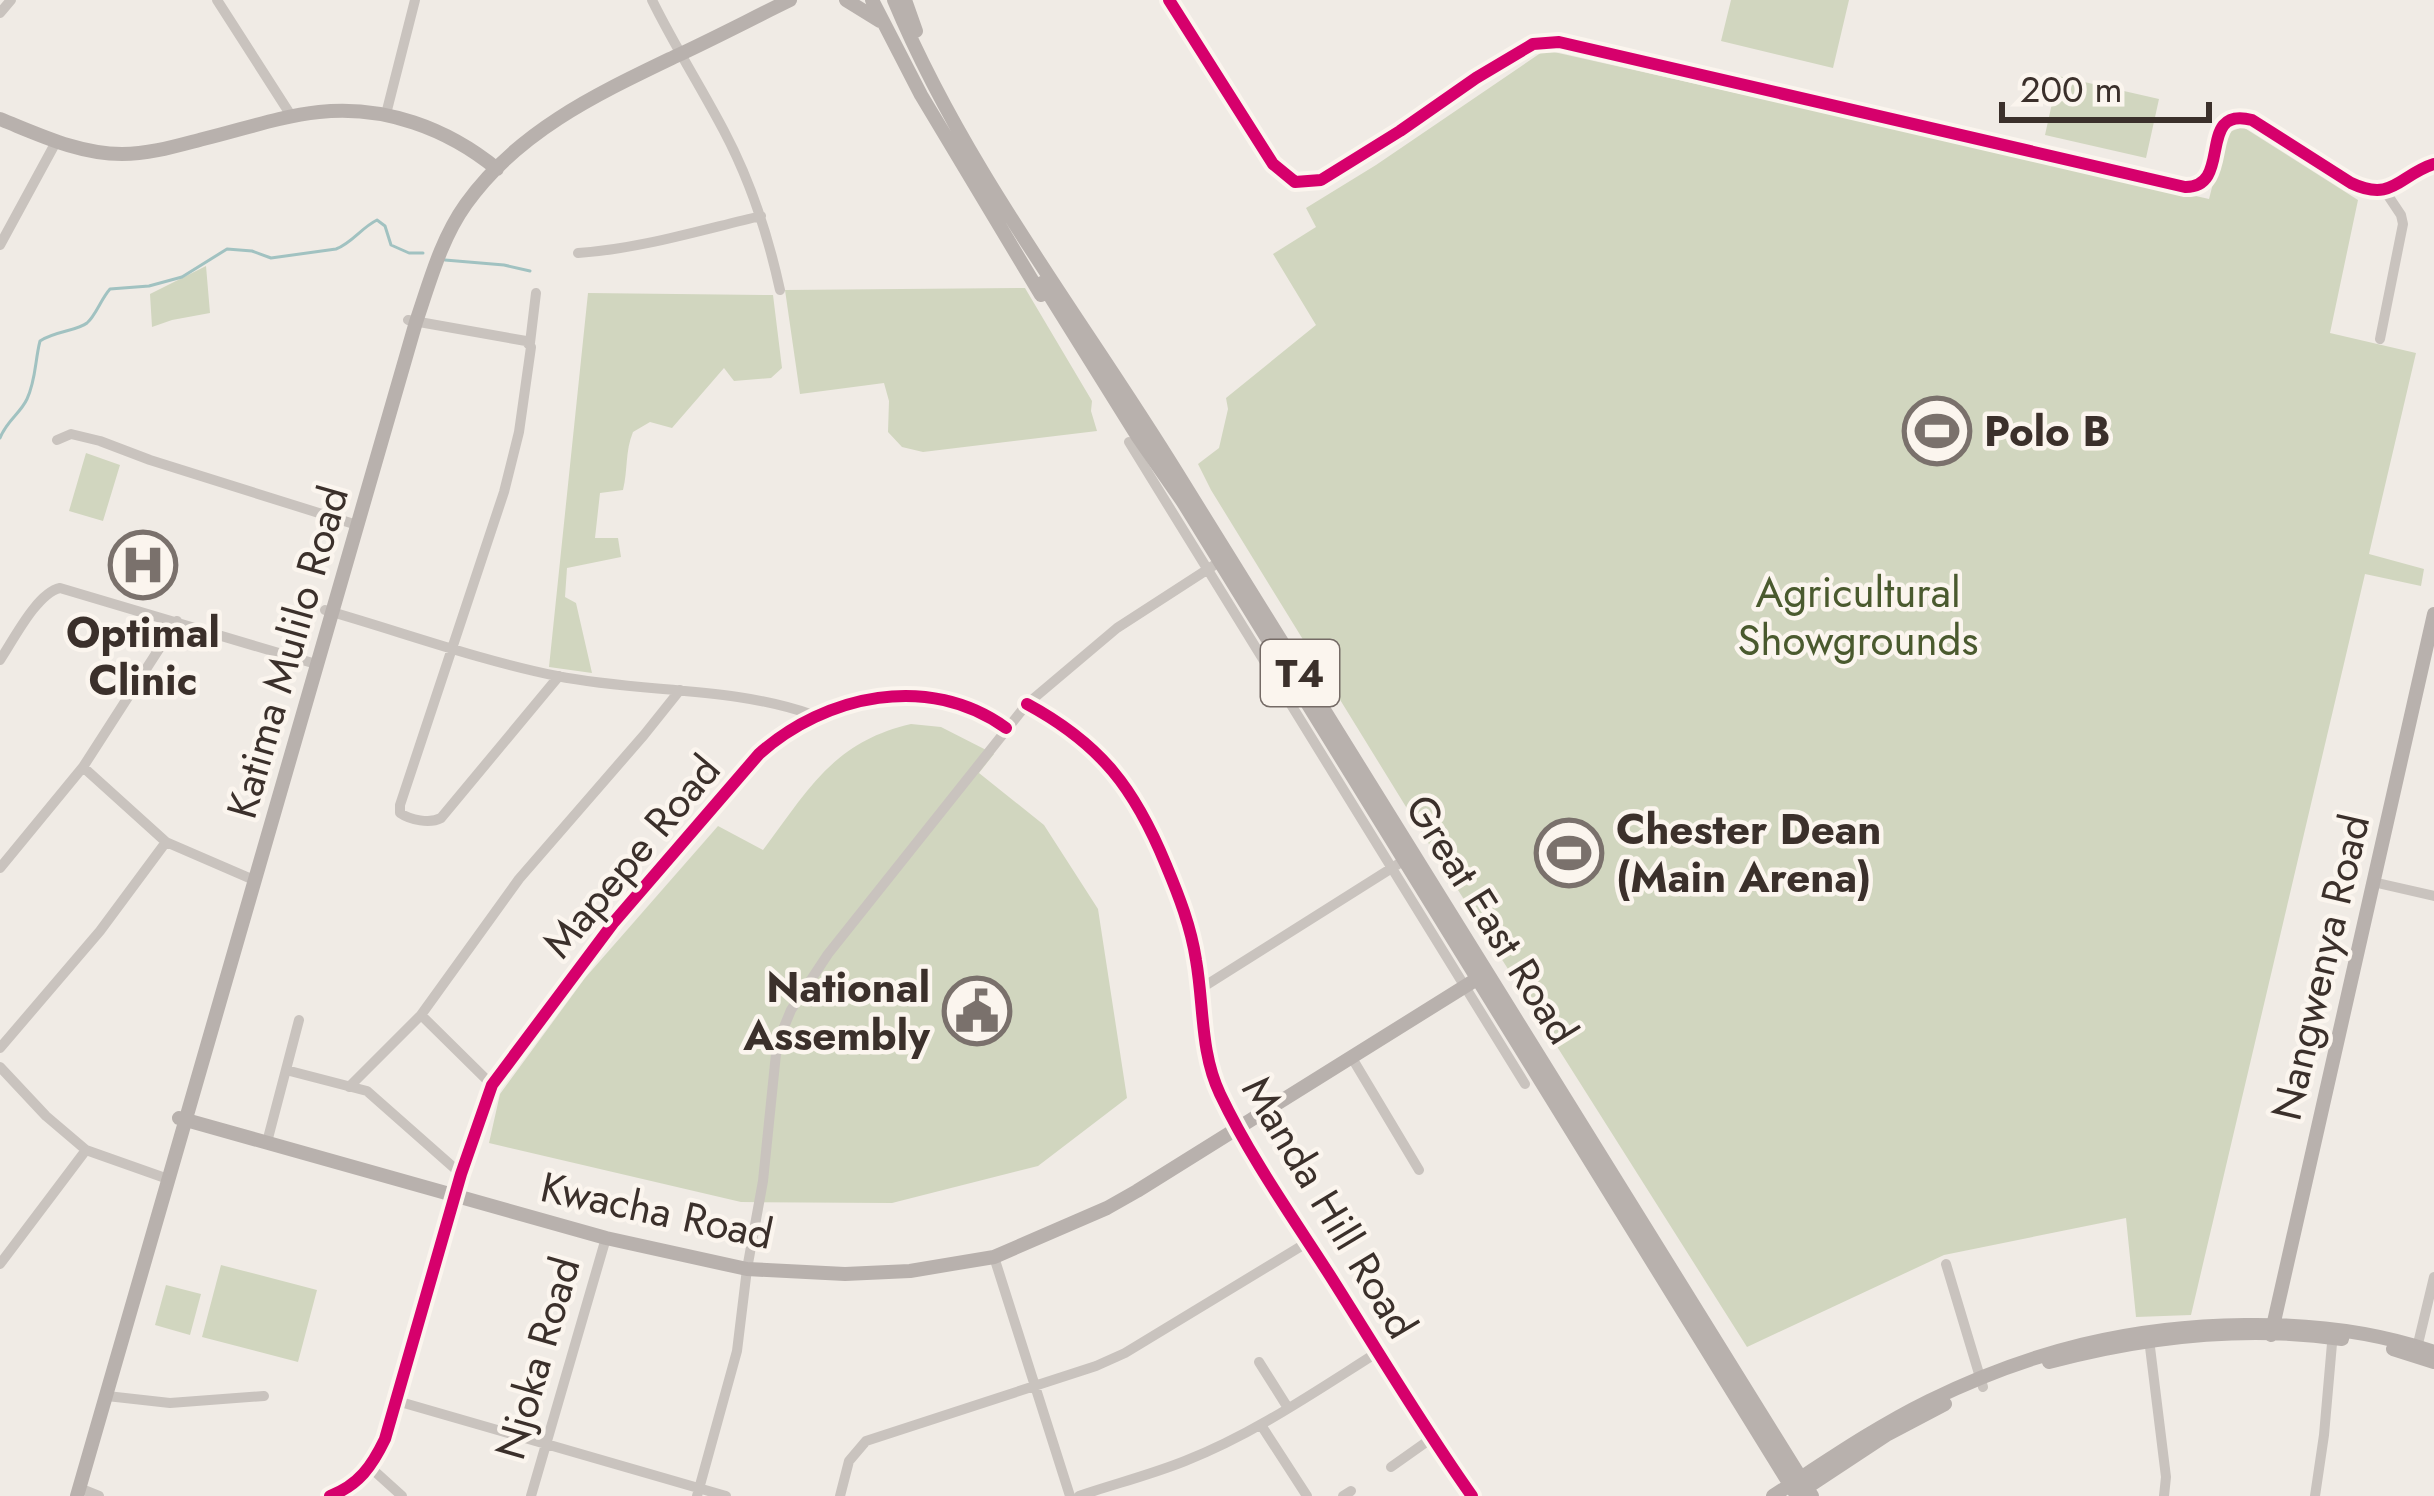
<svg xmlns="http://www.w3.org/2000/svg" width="2434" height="1496" viewBox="0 0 2434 1496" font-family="Jost,sans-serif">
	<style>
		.green { fill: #d1d6bf }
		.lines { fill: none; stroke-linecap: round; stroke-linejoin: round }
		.stream { stroke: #a1c2c1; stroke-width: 3 }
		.minor { stroke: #c9c3be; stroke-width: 10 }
		.major { stroke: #b8b1ad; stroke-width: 14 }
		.cycleway-casing { stroke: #fbf5ee; stroke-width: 20 }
		.cycleway { stroke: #d6006c; stroke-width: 12 }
		.labels { text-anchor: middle; stroke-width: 9; stroke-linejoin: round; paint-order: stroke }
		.shield { fill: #fbf5ee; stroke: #756b66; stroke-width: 3 }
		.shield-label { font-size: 39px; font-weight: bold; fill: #3b302b }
		.poi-label { font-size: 42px; font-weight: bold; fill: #3b302b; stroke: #fbf5ee; text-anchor: start }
		.park-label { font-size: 42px; fill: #4a5a2e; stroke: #fbf5ee }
		.street-label { font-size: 42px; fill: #3b302b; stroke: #fbf5ee }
	</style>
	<rect width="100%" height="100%" fill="#f0ebe5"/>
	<path class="green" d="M1731 0H1849L1833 68 1721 41Z
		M1545 50 2209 199 2226 133 2243 127 2358 200 2330 333 2416 353 2369 554 2424 569 2421 586 2365 574 2191 1315 2136 1317 2126 1218 1944 1255 1747 1347 1427 841 1211 490 1198 464 1219 448 1228 409 1226 398 1316 325 1273 254 1316 227 1306 208 1376 165Z
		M2058 76 2159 99 2146 158 2045 135Z
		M206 266 210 313 172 320 152 327 150 294Z
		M1025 288 1092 401 1091 411 1097 431 923 452 902 447 888 432 889 401 884 383 800 394 785 290Z
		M588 293 773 295 782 368 771 378 734 381 724 368 672 428 650 422 633 432C625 451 628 470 623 490L600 493 595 538H618L621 557 567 568 565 597 576 603 592 673 549 667Z
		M86 453 120 465 103 521 69 511Z
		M911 724 941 727 994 754 979 773 1044 825 1098 909 1127 1098 1038 1166 892 1203 741 1202 489 1143 500 1094 585 978 718 826 763 850C808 790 833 742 911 724Z
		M221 1265 317 1290 298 1362 202 1337Z
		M166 1285 201 1294 190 1335 155 1325Z"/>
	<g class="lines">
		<path class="stream" d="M445 260 504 265 530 271
			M0 438C7 420 20 414 27 399 36 380 35 360 40 341 55 331 77 331 87 323 96 315 101 299 110 289L149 286 182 277 227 249 252 251 271 258 336 249C352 243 361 228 377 220L385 226 391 245 409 253H423"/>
		<path class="minor" d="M217 0 292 117
			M652 0C674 45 701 87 724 131 751 182 768 235 780 290
			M1169 0 1273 164 1295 182 1321 180 1400 131 1476 78 1533 44 1559 42 2185 187C2234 188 2195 105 2252 120L2351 183C2393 203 2399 175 2434 164
			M0 13 11 0
			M386 114 415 0
			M0 245 56 142
			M578 253C639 249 701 230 761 216
			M408 320 526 341 531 347 519 432 504 492 400 805V813C410 820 430 824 441 818L559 676
			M2380 339 2403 224 2401 215 2385 191
			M530 343 536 293
			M57 440 71 434 100 441 150 460 357 525
			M1129 442 1525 1084
			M325 610C402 632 478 660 557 676 641 693 732 686 813 715
			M0 660C14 639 37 593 60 588L316 664
			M1027 704C1101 744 1135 789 1166 865 1179 896 1191 927 1196 960 1204 1005 1200 1052 1220 1094 1250 1157 1291 1215 1329 1274 1376 1348 1421 1424 1472 1496
			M83 767 166 842 256 881
			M0 868 83 767 177 621
			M2373 882 2434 896
			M1200 989 1403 861
			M421 1015 492 1085
			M0 1048 100 931 166 842
			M1352 1058 1419 1170
			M0 1067 46 1116 86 1150 168 1179
			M286 1070 367 1091 461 1174
			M349 1087 421 1015 519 879 644 735 680 690
			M267 1142 299 1020
			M994 1257 1070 1496
			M0 1264 86 1150
			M1946 1264 1983 1387
			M2149 1339 2166 1477 2164 1496
			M2416 1352 2434 1277
			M1259 1362 1288 1408
			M107 1396 170 1403 264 1396
			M397 1401 726 1496
			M1261 1425 1307 1496
			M1391 1467 1432 1438
			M371 1468 402 1496
			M79 1488 99 1496
			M330 1496C359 1485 372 1466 385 1439L461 1174 492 1085 614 922 759 754C825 695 929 672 1006 728
			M531 1496 606 1238
			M697 1496 737 1351 747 1269 763 1181 777 1044 791 1010 828 954 1027 704 1117 628 1219 562
			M840 1496 849 1461 866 1441 1096 1366 1125 1353 1308 1242
			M1079 1496C1114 1484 1150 1475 1185 1461 1254 1434 1316 1391 1378 1352
			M1343 1496 1351 1491
			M2315 1496 2324 1435 2333 1332"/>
		<path class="major" d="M846 0 880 21
			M872 0 921 95 1041 295
			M894 0C965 170 1081 317 1177 473 1387 815 1602 1154 1812 1496
			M905 0 916 31
			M0 119C40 135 79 154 122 154 150 154 176 146 203 139 241 130 280 116 319 112 384 105 447 128 497 169
			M1042 283 1138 437 1183 502 1797 1496
			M179 1118 606 1238 747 1269 845 1274 910 1271 994 1257 1107 1208 1137 1191 1480 977
			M2271 1335 2434 614
			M2393 1349 2434 1362
			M2049 1362C2143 1337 2245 1325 2342 1339
			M1800 1492 1888 1434 1945 1404
			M77 1496 416 322C430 281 441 239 466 204 518 131 597 94 674 57 713 39 751 19 790 0
			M1773 1496C1824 1463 1874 1428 1929 1401 2031 1351 2131 1326 2245 1325 2310 1324 2373 1331 2434 1352"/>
		<defs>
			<path id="cycleway" d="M1169 0 1273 164 1295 182 1321 180 1400 131 1476 78 1533 44 1559 42 2185 187C2234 188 2195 105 2252 120L2351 183C2393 203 2399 175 2434 164
				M1027 704C1101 744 1135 789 1166 865 1179 896 1191 927 1196 960 1204 1005 1200 1052 1220 1094 1250 1157 1291 1215 1329 1274 1376 1348 1421 1424 1472 1496
				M330 1496C359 1485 372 1466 385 1439L461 1174 492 1085 614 922 759 754C825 695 929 672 1006 728"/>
		</defs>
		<use href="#cycleway" class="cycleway-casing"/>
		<use href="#cycleway" class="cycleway"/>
	</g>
	<defs>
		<symbol id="stadium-ring" viewBox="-11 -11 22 22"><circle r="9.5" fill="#fbf5ee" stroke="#7a716c" stroke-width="1.5"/><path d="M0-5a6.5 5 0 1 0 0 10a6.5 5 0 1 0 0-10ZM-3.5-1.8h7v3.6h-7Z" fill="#7a716c"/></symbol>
		<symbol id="hospital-ring" viewBox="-11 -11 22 22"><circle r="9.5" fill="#fbf5ee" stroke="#7a716c" stroke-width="1.5"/><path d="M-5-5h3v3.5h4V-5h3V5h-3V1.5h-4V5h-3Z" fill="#7a716c"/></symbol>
		<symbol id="civic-ring" viewBox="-11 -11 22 22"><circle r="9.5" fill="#fbf5ee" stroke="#7a716c" stroke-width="1.5"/><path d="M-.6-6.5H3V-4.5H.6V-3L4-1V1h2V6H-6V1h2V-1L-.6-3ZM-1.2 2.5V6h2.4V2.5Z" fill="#7a716c"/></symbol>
	</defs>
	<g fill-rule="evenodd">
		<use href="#stadium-ring" x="1899" y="393" width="76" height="76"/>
		<use href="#hospital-ring" x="105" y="527" width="76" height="76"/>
		<use href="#stadium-ring" x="1531" y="815" width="76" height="76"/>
		<use href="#civic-ring" x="939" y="973" width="76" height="76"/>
	</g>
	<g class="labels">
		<rect class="shield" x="1261" y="640" width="78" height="66" rx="9"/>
		<g class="shield-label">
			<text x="1300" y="687">T4</text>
		</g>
		<g class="poi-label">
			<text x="1984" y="446">Polo B</text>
			<text x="143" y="647" text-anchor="middle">Optimal<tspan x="143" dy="48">Clinic</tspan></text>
			<text x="1616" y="844">Chester Dean<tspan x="1616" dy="48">(Main Arena)</tspan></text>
			<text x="930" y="1002" text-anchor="end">National<tspan x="930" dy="48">Assembly</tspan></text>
		</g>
		<g class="park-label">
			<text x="1858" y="607">Agricultural<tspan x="1858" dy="48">Showgrounds</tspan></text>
		</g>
		<g class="street-label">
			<text transform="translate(287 652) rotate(-74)" y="15">Katima Mulilo Road</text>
			<text transform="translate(631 856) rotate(-50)" y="15">Mapepe Road</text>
			<text transform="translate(1492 919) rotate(58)" y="15">Great East Road</text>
			<text transform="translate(2320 967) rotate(-77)" y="15">Nangwenya Road</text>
			<text transform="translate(1330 1207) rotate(59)" y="15">Manda Hill Road</text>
			<text transform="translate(657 1210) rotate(12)" y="15">Kwacha Road</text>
			<text transform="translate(537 1358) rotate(-74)" y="15">Njoka Road</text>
		</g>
	</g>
	<path d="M2002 102v18h207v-18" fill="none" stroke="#3b302b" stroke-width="6"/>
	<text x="2020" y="102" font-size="36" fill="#3b302b" stroke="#fbf5ee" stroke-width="9" paint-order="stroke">200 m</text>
</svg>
